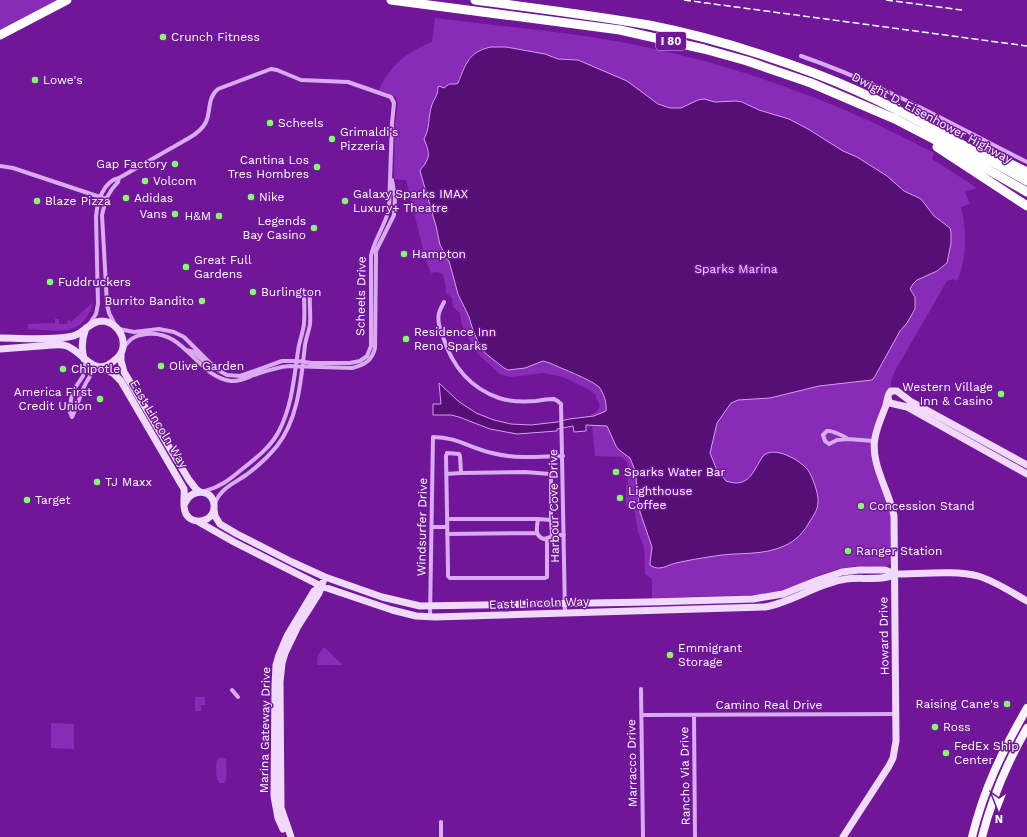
<svg xmlns="http://www.w3.org/2000/svg" width="1027" height="837" viewBox="0 0 1027 837" font-family="'Work Sans',sans-serif">
	<style>
		.green { fill: #882bb6 }
		.water { fill: #550f75; stroke: #d69df4 }
		.lines { fill: none; stroke-linecap: round; stroke-linejoin: round }
		.street { stroke: #daabf1; stroke-width: 4 }
		.secondary { stroke: #f1d9fc; stroke-width: 7 }
		.primary { stroke: #fcf5ff; stroke-width: 8 }
		.highway { stroke: #fff; stroke-width: 9 }
		.rail { stroke: #fff; stroke-width: 1.5; stroke-dasharray: 7 3; stroke-linecap: butt }
		.poi-dot { fill: #85ff6b; stroke: #6f1798; stroke-width: 1.5 }
		.labels { text-anchor: middle; stroke-width: 3; stroke-linejoin: round; paint-order: stroke }
		.shield { fill: #6f1798; stroke: #d4b9e0; stroke-width: 1 }
		.shield-label { font-size: 11px; font-weight: bold; fill: #fff }
		.poi-label { font-size: 12px; fill: #fff; stroke: #6f1798; text-anchor: start }
		.street-label { font-size: 12px; fill: #fff; stroke: #6f1798 }
		.park-label { font-size: 12px; fill: #eed2fc; stroke: #6f1798 }
	</style>
	<rect width="100%" height="100%" fill="#6f1798"/>
	<path class="green" d="M0 0H58L0 30Z
		M435 18C496 26 560 31 621 42 731 63 836 100 934 153L932 159 977 188 965 192 970 204 961 207C967 230 967 259 957 281L953 279 947 281 895 371 891 381V388L874 428 871 446 874 463 891 515V562L888 566H857L837 569 817 576 787 589 773 593 758 595 652 598V579L645 574 644 547 638 532 634 508 626 507V485H628L627 462 622 457 595 456 591 414 597 412 600 406 595 394 590 390 563 377 543 373 511 377 500 374 480 356 474 349 462 325 460 313 453 307 452 298 446 293 445 289 446 288 443 275 438 272 431 273 426 261 406 180 394 179 395 124 398 103 395 96 379 90C389 66 408 51 432 42Z
		M92 303 93 304C81 339 57 330 28 329V324L55 323V319H59V324H67L68 319 71 322Z
		M324 647 326 649 343 665H317L318 655Z
		M195 697H205V705H201V711H195Z
		M51 723 74 724V749L51 748Z
		M221 757 226 759C226 766 228 777 224 783H219C215 776 216 767 217 760Z"/>
	<path class="water" d="M491 47H506L545 54 558 59 578 60 627 81 658 104 670 108H681L698 100 704 99 715 102 736 101 742 102 759 110 789 119 808 129 843 151 857 157 887 176 904 191 921 199 934 216 950 228 951 232V243L947 263 937 271 917 280 913 284 910 289 915 297V309L907 323 900 331 874 378 872 380 819 386 770 398 738 400 731 403 717 423 710 453 716 468 726 481C749 489 753 471 763 456 774 445 800 460 808 470 812 476 819 494 818 502 818 509 814 515 810 521 804 532 796 541 784 546 763 556 738 552 715 556 702 558 689 560 676 563 670 564 665 568 659 568 655 568 653 567 650 565V563L652 547 640 512 635 470 630 458 619 450 616 446 607 426 586 425V431L574 432 573 426 557 429V431L517 434 490 429 459 417 451 415H433V404H441L439 383 458 401 476 413 494 420 511 424 531 425 557 422 569 419 594 416 606 411C607 404 604 393 599 387 590 379 562 369 550 363L543 361 525 368 508 370 504 368 485 353 478 342 473 330 469 317 458 294 449 261 445 258 444 252 440 245 436 226 420 171C422 167 425 165 426 162 431 154 427 147 424 139 430 128 428 119 431 108 433 99 438 97 438 87L439 86 444 88 449 84H456L458 83C466 64 468 52 491 47Z"/>
	<g class="lines">
		<path class="street" d="M801 56C880 83 953 125 1027 162
			M0 166 13 168 106 199
			M444 302C442 306 440 309 439 313 437 321 440 330 443 337 452 365 470 388 499 398 511 402 523 402 536 401 541 400 548 399 554 399 557 400 559 402 561 404L565 613
			M90 323 96 314 98 304 96 217C97 203 103 181 119 178L189 138C196 134 202 130 206 122 211 111 207 98 218 89L271 69 277 70 301 80 348 82 391 97 394 103 392 123 389 208C386 225 374 239 371 256V346L367 356 360 361 350 363H312L297 361H282L240 376 227 375 207 364 194 352 186 350
			M115 325 109 313 107 304 102 215 106 199 112 189 118 182 119 178
			M119 329 134 332 159 329 174 332 184 337 212 365
			M124 347C131 338 134 336 146 334 185 329 196 376 231 381 240 382 246 378 254 375 266 371 277 367 289 366L352 368C364 365 372 361 375 348L376 257V251L394 215 395 197 392 180
			M72 417 70 412 71 399 75 388 83 376 86 360
			M72 417C82 396 81 385 98 366
			M848 439C844 436 831 430 827 431L823 435 825 441 829 444 837 440 848 439 874 441
			M446 474 461 473
			M205 491C220 487 229 480 241 470 255 459 271 447 279 431 292 406 294 378 298 351 299 342 303 333 304 324 305 314 304 303 304 293
			M215 503C221 488 233 484 246 475 257 467 268 457 277 446 299 418 301 378 305 345 306 338 309 331 310 324 311 314 309 304 310 293
			M447 519H538
			M432 527H447
			M447 534 537 533
			M552 535 551 537 544 539C534 536 537 527 538 519L551 520 552 535H564
			M547 538V577L545 578H450L448 576V569L446 456 447 453 459 454 460 456 461 473 525 472 550 474 551 476V520
			M430 616 433 437C457 437 470 448 492 453 515 459 540 457 563 456
			M641 689 643 837
			M232 690 238 697
			M642 715 896 714
			M694 715 695 837
			M441 822V837"/>
		<path class="secondary" d="M0 338C22 338 52 341 73 336 84 333 90 321 102 321 121 322 131 347 116 359 94 380 85 353 67 346 59 343 48 346 40 346 26 347 13 348 0 349
			M121 353V361L124 372 189 480 196 489 200 492
			M84 359C81 348 82 338 86 328
			M100 367 113 373 121 381 184 489C185 497 182 507 186 514 193 526 213 522 214 508 216 489 191 487 185 503
			M888 398 890 403 907 407 1027 474
			M214 509 215 516 220 524 237 534 292 562 325 577 382 597 420 606 649 602 753 599 783 594 818 580 842 572 859 570H885L895 574C918 574 957 570 978 576 995 581 1011 592 1027 601
			M197 521 234 542 321 586 392 610 416 616 435 617 765 607C793 602 818 583 846 579 859 577 886 581 895 574
			M283 829 278 818 274 796 275 685 276 665 279 655 287 636 314 591 321 586
			M291 837 281 808 280 682 282 663 285 653 298 626 319 593 323 582
			M843 837 889 766 893 758 896 741 894 516C889 491 870 463 875 438 877 427 881 418 885 408 888 402 886 396 891 391H897L910 401 1027 465"/>
		<path class="primary" d="M972 837C984 788 1002 752 1027 708
			M982 837C992 798 1007 763 1027 728"/>
		<path class="highway" d="M391 0 620 30 704 49 747 61 811 83 895 119 947 146 1027 192
			M475 0C533 8 591 15 649 25 705 36 761 53 814 73 889 101 958 143 1027 181
			M0 35 67 0
			M937 147 1027 206
			M980 149 1027 172"/>
		<path class="rail" d="M684 0 1027 46
			M886 0 962 10"/>
	</g>
	<g class="poi-dot">
		<circle cx="163" cy="37" r="4"/>
		<circle cx="35" cy="80" r="4"/>
		<circle cx="270" cy="123" r="4"/>
		<circle cx="332" cy="139" r="4"/>
		<circle cx="175" cy="164" r="4"/>
		<circle cx="317" cy="167" r="4"/>
		<circle cx="145" cy="181" r="4"/>
		<circle cx="251" cy="197" r="4"/>
		<circle cx="126" cy="198" r="4"/>
		<circle cx="37" cy="201" r="4"/>
		<circle cx="345" cy="201" r="4"/>
		<circle cx="175" cy="214" r="4"/>
		<circle cx="219" cy="216" r="4"/>
		<circle cx="314" cy="228" r="4"/>
		<circle cx="404" cy="254" r="4"/>
		<circle cx="186" cy="267" r="4"/>
		<circle cx="50" cy="282" r="4"/>
		<circle cx="253" cy="292" r="4"/>
		<circle cx="202" cy="301" r="4"/>
		<circle cx="406" cy="339" r="4"/>
		<circle cx="161" cy="366" r="4"/>
		<circle cx="63" cy="369" r="4"/>
		<circle cx="1001" cy="394" r="4"/>
		<circle cx="100" cy="399" r="4"/>
		<circle cx="616" cy="472" r="4"/>
		<circle cx="97" cy="482" r="4"/>
		<circle cx="620" cy="498" r="4"/>
		<circle cx="27" cy="500" r="4"/>
		<circle cx="861" cy="506" r="4"/>
		<circle cx="848" cy="551" r="4"/>
		<circle cx="670" cy="655" r="4"/>
		<circle cx="1007" cy="704" r="4"/>
		<circle cx="935" cy="727" r="4"/>
		<circle cx="946" cy="753" r="4"/>
	</g>
	<g class="labels">
		<rect class="shield" x="656" y="32" width="30" height="18" rx="3"/>
		<g class="shield-label">
			<text x="671" y="45">I 80</text>
		</g>
		<g class="poi-label">
			<text x="171" y="41">Crunch Fitness</text>
			<text x="43" y="84">Lowe's</text>
			<text x="278" y="127">Scheels</text>
			<text x="340" y="136">Grimaldi's<tspan x="340" dy="14">Pizzeria</tspan></text>
			<text x="309" y="164" text-anchor="end">Cantina Los<tspan x="309" dy="14">Tres Hombres</tspan></text>
			<text x="167" y="168" text-anchor="end">Gap Factory</text>
			<text x="153" y="185">Volcom</text>
			<text x="353" y="198">Galaxy Sparks IMAX<tspan x="353" dy="14">Luxury+ Theatre</tspan></text>
			<text x="259" y="201">Nike</text>
			<text x="134" y="202">Adidas</text>
			<text x="45" y="205">Blaze Pizza</text>
			<text x="167" y="218" text-anchor="end">Vans</text>
			<text x="211" y="220" text-anchor="end">H&amp;M</text>
			<text x="306" y="225" text-anchor="end">Legends<tspan x="306" dy="14">Bay Casino</tspan></text>
			<text x="412" y="258">Hampton</text>
			<text x="194" y="264">Great Full<tspan x="194" dy="14">Gardens</tspan></text>
			<text x="58" y="286">Fuddruckers</text>
			<text x="261" y="296">Burlington</text>
			<text x="194" y="305" text-anchor="end">Burrito Bandito</text>
			<text x="414" y="336">Residence Inn<tspan x="414" dy="14">Reno Sparks</tspan></text>
			<text x="169" y="370">Olive Garden</text>
			<text x="71" y="373">Chipotle</text>
			<text x="993" y="391" text-anchor="end">Western Village<tspan x="993" dy="14">Inn &amp; Casino</tspan></text>
			<text x="92" y="396" text-anchor="end">America First<tspan x="92" dy="14">Credit Union</tspan></text>
			<text x="624" y="476">Sparks Water Bar</text>
			<text x="105" y="486">TJ Maxx</text>
			<text x="628" y="495">Lighthouse<tspan x="628" dy="14">Coffee</tspan></text>
			<text x="35" y="504">Target</text>
			<text x="869" y="510">Concession Stand</text>
			<text x="856" y="555">Ranger Station</text>
			<text x="678" y="652">Emmigrant<tspan x="678" dy="14">Storage</tspan></text>
			<text x="999" y="708" text-anchor="end">Raising Cane's</text>
			<text x="943" y="731">Ross</text>
			<text x="954" y="750">FedEx Ship<tspan x="954" dy="14">Center</tspan></text>
		</g>
		<g class="street-label">
			<text transform="translate(932 118) rotate(28)" y="4">Dwight D. Eisenhower Highway</text>
			<text transform="translate(361 296) rotate(-89)" y="4">Scheels Drive</text>
			<text transform="translate(159 424) rotate(59)" y="4">East Lincoln Way</text>
			<text transform="translate(554 506) rotate(-91)" y="4">Harbour Cove Drive</text>
			<text transform="translate(422 527) rotate(-89)" y="4">Windsurfer Drive</text>
			<text transform="translate(539 603) rotate(-2)" y="4">East Lincoln Way</text>
			<text transform="translate(884 636) rotate(-91)" y="4">Howard Drive</text>
			<text x="769" y="709">Camino Real Drive</text>
			<text transform="translate(265 730) rotate(-89)" y="4">Marina Gateway Drive</text>
			<text transform="translate(632 763) rotate(-91)" y="4">Marracco Drive</text>
			<text transform="translate(685 776) rotate(-91)" y="4">Rancho Via Drive</text>
		</g>
		<g class="park-label">
			<text x="736" y="273">Sparks Marina</text>
		</g>
	</g>
	<g transform="translate(999 809) rotate(180)" stroke="#6f1798" stroke-width="3" paint-order="stroke">
	<path d="M0-3L7 15L0 10L-7 15Z" fill="#ffffff"/>
	<text y="-6" font-size="11" font-weight="bold" text-anchor="middle" fill="#ffffff">N</text>
	</g>
</svg>
